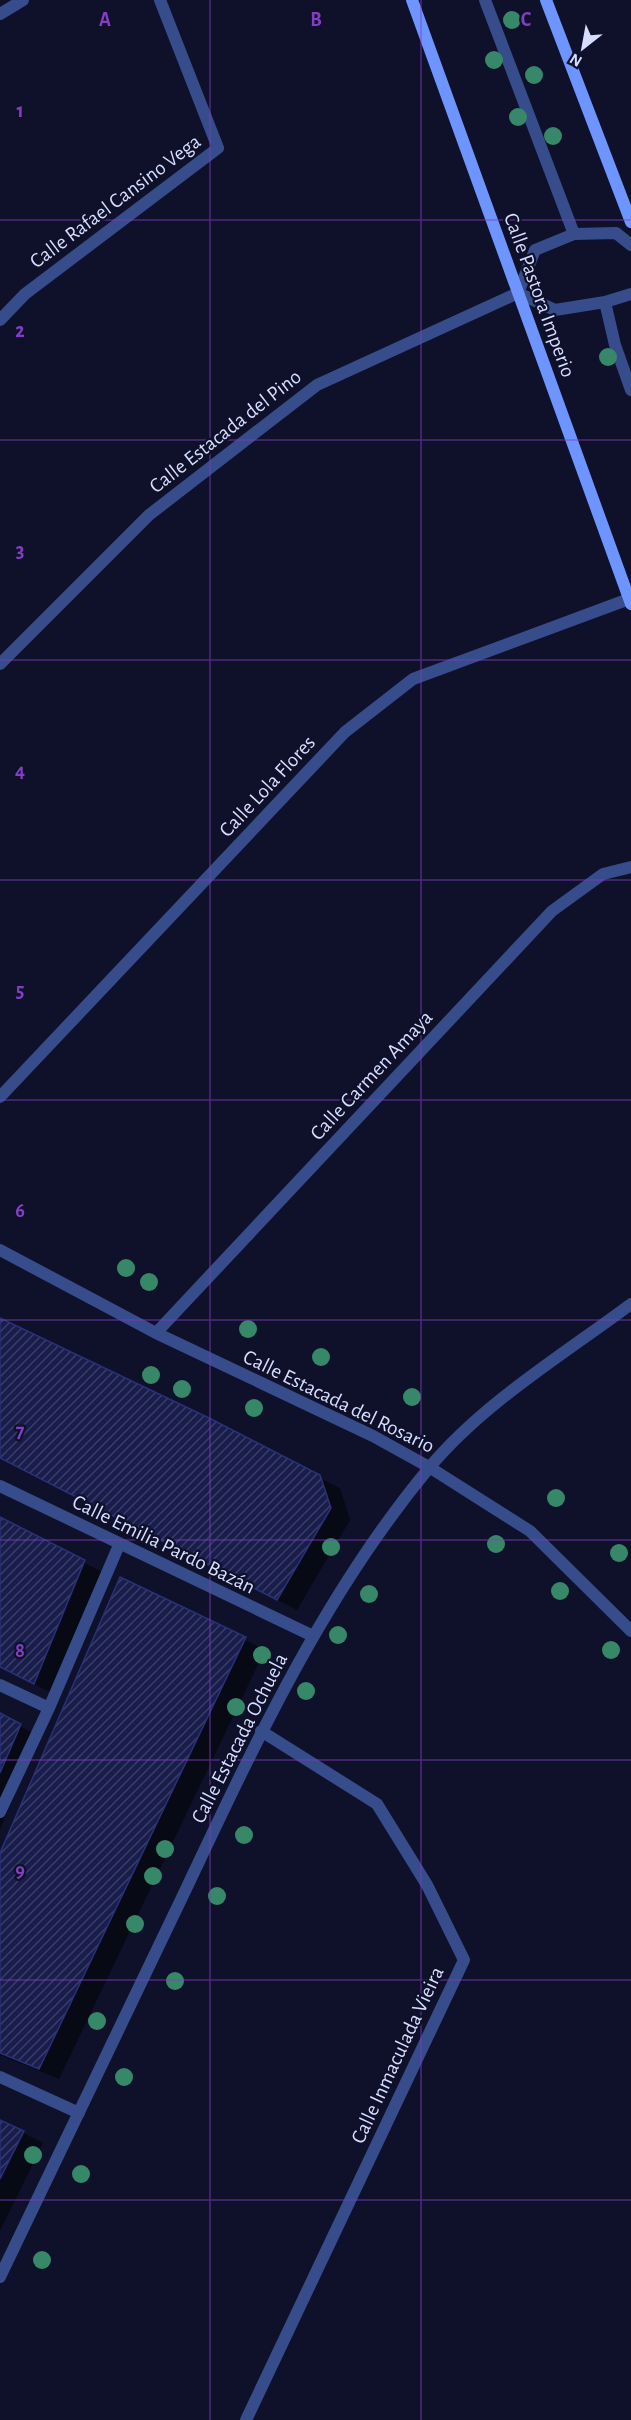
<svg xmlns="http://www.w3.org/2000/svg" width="631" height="2420" viewBox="0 0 631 2420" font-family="'Alegreya Sans',sans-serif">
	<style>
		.shadow { fill: #0007 }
		.building { fill: url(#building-hatch); stroke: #293179; stroke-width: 1.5 }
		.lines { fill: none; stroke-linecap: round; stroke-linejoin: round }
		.street { stroke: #364c8b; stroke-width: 12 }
		.secondary { stroke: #6d94ff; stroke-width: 12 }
		.tree { fill: #378868 }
		.grid { fill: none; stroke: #843ec5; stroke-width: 1.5; stroke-opacity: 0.55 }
		.labels { text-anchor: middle; stroke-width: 4.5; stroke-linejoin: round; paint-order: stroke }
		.street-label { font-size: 21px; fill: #d6ddff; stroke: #0e1129 }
		.grid-label { font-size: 20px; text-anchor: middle; font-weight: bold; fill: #843ec5; stroke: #0e1129; stroke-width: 4.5; stroke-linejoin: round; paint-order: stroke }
	</style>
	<defs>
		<pattern id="building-hatch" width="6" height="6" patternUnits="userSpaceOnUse" patternTransform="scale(1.5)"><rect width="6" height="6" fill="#191d4b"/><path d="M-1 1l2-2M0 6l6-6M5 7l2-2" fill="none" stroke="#3a3d66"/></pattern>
	</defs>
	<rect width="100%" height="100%" fill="#0e1129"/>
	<path class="shadow" d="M0 1319 340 1488 350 1520 297 1610 0 1458Z
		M0 1519 104 1573 54 1694 0 1667Z
		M121 1579 265 1650 59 2079 0 2055V1857Z
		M0 1715 40 1737 0 1829Z
		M0 2121 43 2143 0 2231Z"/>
	<path class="building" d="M0 1318 209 1418 320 1475 331 1508 277 1600 0 1458Z
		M0 1517 85 1560 34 1684 0 1667Z
		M120 1577 246 1637 39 2069 0 2053V1853Z
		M0 1713 21 1724 0 1773Z
		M0 2120 24 2131 0 2179Z"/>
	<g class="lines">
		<path class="street" d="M485 0 574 234
			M0 14 23 0
			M518 293 535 250 574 234 616 233 631 245
			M518 293 555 310 605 302 631 294
			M605 302 615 345 631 390
			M0 320 25 294 218 148 160 0
			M0 664 149 515 317 385 518 293
			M0 1097 345 732 413 679 629 599
			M0 1250 156 1333 373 1436 429 1467 530 1531 631 1631
			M156 1333 552 911 603 874 631 867
			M0 1486 313 1636
			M0 1685 49 1708
			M0 1812 49 1708 119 1545
			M0 2077 79 2113
			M0 2277C63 2147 125 2017 187 1887 256 1741 325 1593 429 1468 483 1403 564 1354 631 1304
			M246 2420 464 1960 427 1885 377 1804 261 1731"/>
		<path class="secondary" d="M412 0 631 604
			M546 0 631 222"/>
	</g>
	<g class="tree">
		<circle cx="512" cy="20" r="9"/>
		<circle cx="494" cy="60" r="9"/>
		<circle cx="534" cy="75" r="9"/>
		<circle cx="518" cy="117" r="9"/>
		<circle cx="553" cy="136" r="9"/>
		<circle cx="608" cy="357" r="9"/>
		<circle cx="126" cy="1268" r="9"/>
		<circle cx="149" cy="1282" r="9"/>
		<circle cx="248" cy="1329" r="9"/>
		<circle cx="321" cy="1357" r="9"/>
		<circle cx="151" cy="1375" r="9"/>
		<circle cx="182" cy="1389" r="9"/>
		<circle cx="412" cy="1397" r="9"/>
		<circle cx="254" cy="1408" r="9"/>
		<circle cx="556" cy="1498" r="9"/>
		<circle cx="496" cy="1544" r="9"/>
		<circle cx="331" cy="1547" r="9"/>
		<circle cx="619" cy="1553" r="9"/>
		<circle cx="560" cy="1591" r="9"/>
		<circle cx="369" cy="1594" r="9"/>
		<circle cx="338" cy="1635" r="9"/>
		<circle cx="611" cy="1650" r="9"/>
		<circle cx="262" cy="1655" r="9"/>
		<circle cx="306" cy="1691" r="9"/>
		<circle cx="236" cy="1707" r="9"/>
		<circle cx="244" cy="1835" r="9"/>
		<circle cx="165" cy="1849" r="9"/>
		<circle cx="153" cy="1876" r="9"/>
		<circle cx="217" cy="1896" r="9"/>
		<circle cx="135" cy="1924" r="9"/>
		<circle cx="175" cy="1981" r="9"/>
		<circle cx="97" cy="2021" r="9"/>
		<circle cx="124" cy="2077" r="9"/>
		<circle cx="33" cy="2155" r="9"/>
		<circle cx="81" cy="2174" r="9"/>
		<circle cx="42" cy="2260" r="9"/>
	</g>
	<path class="grid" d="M210 0V2420M421 0V2420M0 220H631M0 440H631M0 660H631M0 880H631M0 1100H631M0 1320H631M0 1540H631M0 1760H631M0 1980H631M0 2200H631"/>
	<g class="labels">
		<g class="street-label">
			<text transform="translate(115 201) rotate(-37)" y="7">Calle Rafael Cansino Vega</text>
			<text transform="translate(540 295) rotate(70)" y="7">Calle Pastora Imperio</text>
			<text transform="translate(225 431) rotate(-38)" y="7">Calle Estacada del Pino</text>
			<text transform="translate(267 786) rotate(-47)" y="7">Calle Lola Flores</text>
			<text transform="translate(371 1075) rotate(-47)" y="7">Calle Carmen Amaya</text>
			<text transform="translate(339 1401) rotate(26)" y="7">Calle Estacada del Rosario</text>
			<text transform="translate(164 1544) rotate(26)" y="7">Calle Emilia Pardo Bazán</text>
			<text transform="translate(239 1738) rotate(-63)" y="7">Calle Estacada Ochuela</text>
			<text transform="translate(397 2055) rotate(-65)" y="7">Calle Inmaculada Vieira</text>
		</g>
	</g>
	<g class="grid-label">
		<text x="105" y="26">A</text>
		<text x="316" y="26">B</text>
		<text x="526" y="26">C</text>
		<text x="20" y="117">1</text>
		<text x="20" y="337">2</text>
		<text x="20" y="557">3</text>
		<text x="20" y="777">4</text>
		<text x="20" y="997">5</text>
		<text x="20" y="1217">6</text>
		<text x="20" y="1437">7</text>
		<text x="20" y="1657">8</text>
		<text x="20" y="1877">9</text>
	</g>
	<g transform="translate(583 48) rotate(211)" stroke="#0e1129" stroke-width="4.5" paint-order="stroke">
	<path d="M0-4.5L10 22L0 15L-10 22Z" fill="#d6ddff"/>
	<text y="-9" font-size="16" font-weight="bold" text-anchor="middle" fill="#d6ddff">N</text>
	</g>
</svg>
